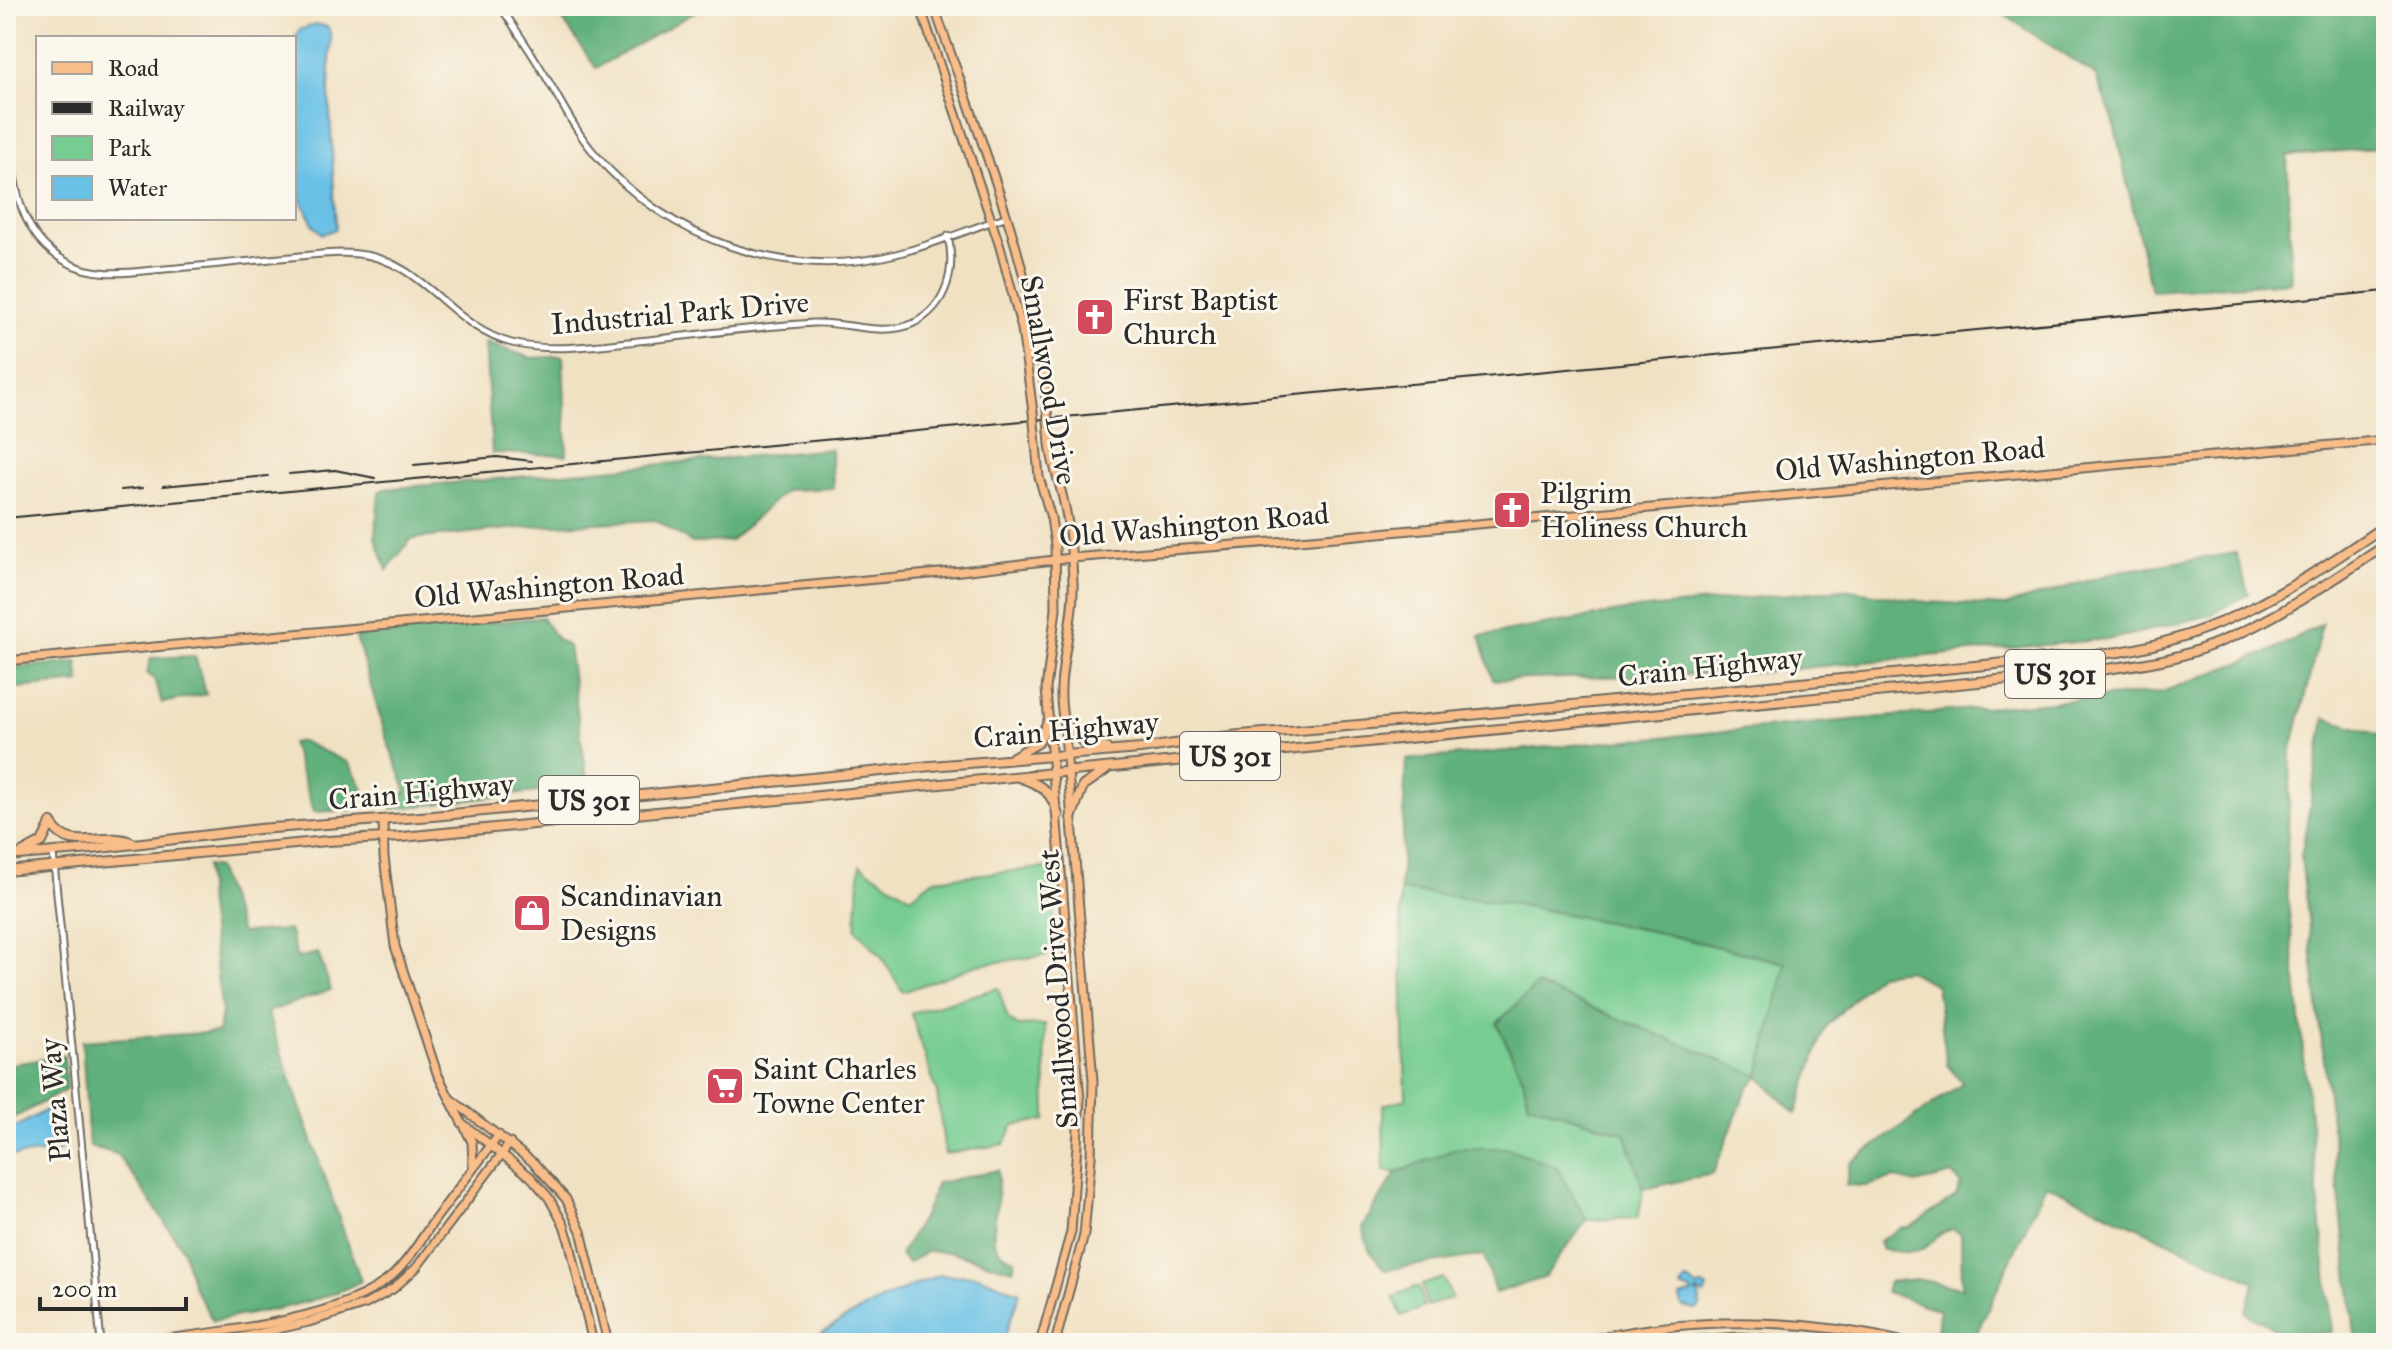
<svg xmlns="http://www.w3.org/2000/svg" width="2392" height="1349" viewBox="0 0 2392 1349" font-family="'IM FELL Great Primer',serif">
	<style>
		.green { fill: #76cc91; stroke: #507c5e; stroke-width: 2 }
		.forest { fill: #60b07b; stroke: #466e53; stroke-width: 2 }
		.water { fill: #69c1e6; stroke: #4a7688; stroke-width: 2 }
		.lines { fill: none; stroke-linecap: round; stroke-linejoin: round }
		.minor-casing { stroke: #706b60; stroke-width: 9 }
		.major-casing { stroke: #706b60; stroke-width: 11 }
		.highway-casing { stroke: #706b60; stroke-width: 12 }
		.minor { stroke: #fff; stroke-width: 5 }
		.major { stroke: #f8bd89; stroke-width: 7 }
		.highway { stroke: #f8bd89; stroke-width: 8 }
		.rail { stroke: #2b2b2b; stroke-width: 2 }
		.major-bridge-casing { stroke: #706b60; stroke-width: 11; stroke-linecap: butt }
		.major-bridge { stroke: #f8bd89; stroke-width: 7 }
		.labels { text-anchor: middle; stroke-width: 6; stroke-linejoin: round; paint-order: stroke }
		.shield { fill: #fbf7ec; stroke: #696865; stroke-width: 2 }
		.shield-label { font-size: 28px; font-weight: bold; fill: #2b2b2b }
		.poi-label { font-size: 30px; fill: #2b2b2b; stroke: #fbf7ec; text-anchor: start }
		.street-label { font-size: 30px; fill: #2b2b2b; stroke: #fbf7ec }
	</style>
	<rect width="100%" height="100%" fill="#fbf7ec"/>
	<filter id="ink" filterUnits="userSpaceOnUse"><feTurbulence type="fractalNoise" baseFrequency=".0125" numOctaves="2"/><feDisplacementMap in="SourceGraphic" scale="16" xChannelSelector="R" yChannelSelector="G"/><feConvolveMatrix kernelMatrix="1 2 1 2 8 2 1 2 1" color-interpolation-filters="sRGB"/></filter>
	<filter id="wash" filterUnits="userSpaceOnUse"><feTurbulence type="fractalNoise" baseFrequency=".006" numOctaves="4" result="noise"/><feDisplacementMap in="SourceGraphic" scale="32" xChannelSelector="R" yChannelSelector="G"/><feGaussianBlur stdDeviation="1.8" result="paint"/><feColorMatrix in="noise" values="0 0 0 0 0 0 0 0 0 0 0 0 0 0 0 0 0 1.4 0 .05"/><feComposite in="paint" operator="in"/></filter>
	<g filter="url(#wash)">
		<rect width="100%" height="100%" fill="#f0e1c3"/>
		<path class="green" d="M860 865 911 897 934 879 1052 867 1056 954 977 965 903 992 881 956 856 929Z
			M1400 890 1515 904 1655 932 1787 963 1759 1076 1498 1023 1524 1081 1528 1103 1625 1133 1644 1189 1638 1218 1587 1220 1556 1167 1458 1148 1396 1173 1384 1171 1383 1105 1406 1099Z
			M998 988 1008 1019 1018 1026 1045 1025 1046 1120 1014 1125 1004 1144 945 1154 937 1093 911 1013Z
			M1443 1278 1452 1298 1427 1306 1422 1285Z
			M1415 1287 1419 1288 1424 1307 1402 1316 1393 1297Z"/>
		<path class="forest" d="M553 6H578L587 17 599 6H706L596 68Z
			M1991 6H2386V147L2287 156 2291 282 2151 291 2113 119 2095 75Z
			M485 343 532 358 563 356 567 455 492 453Z
			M831 449 833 488 786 490 730 541 692 543 656 520 538 526 411 539 387 570 375 536 379 492 384 489Z
			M2236 553 2249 594 2211 615 2117 638 1751 673 1493 680 1480 636 1636 609 1843 589 1926 602 2005 606 2119 571Z
			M542 617 557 639 568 646 588 786 392 809 388 802 407 792 387 740 356 637Z
			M2322 624 2291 754 2286 882 2332 1332 2285 1335 2245 1312 2255 1282 2046 1184 1973 1341 1937 1336 1939 1310 1886 1292 1889 1282 1916 1279 1962 1288 1961 1234 1953 1229C1933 1234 1935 1244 1921 1250 1909 1255 1894 1250 1882 1250L1879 1241 1901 1228H1909L1956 1196 1961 1184 1952 1174 1916 1184 1894 1178 1867 1186 1846 1185 1850 1163 1963 1083 1947 1065 1936 985 1907 970 1878 974 1825 1028 1796 1114 1759 1077 1748 1087 1713 1174 1644 1189 1625 1133 1528 1103 1524 1081 1497 1023 1537 985 1759 1076 1786 963 1656 932 1515 904 1400 890 1406 760 2162 692 2271 651Z
			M195 656 206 694 162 703 154 679 147 673 151 658Z
			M77 662 80 682 6 689V668Z
			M2325 718 2386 737V1343H2356L2301 857Z
			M301 741 349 763 364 790 352 810 314 812 291 743Z
			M206 866 217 868 241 933 289 930 297 958 318 953 331 990 267 1012 361 1281C316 1305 263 1311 213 1321L193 1286 183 1250 139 1184 117 1154 89 1146 82 1041 218 1032 222 1012 208 908Z
			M64 1056 66 1090 6 1122V1065Z
			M1458 1148H1508L1556 1167 1587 1220 1544 1278 1495 1293 1484 1255 1385 1270 1370 1252 1362 1227 1396 1173Z
			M998 1170C998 1181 998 1193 997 1204 995 1232 984 1246 1015 1260L1013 1270 951 1252H926L908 1263 900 1255 925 1213 937 1183Z"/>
		<path class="water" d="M316 24 328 27 331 37 329 91 336 229 322 234 314 226 303 204 294 172 295 39 299 30Z
			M52 1107H57L59 1111 62 1148 58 1151 6 1157V1132Z
			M940 1275 978 1276 1020 1292 1003 1341 1000 1343H808C848 1313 894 1293 940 1275Z
			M1686 1280 1690 1281 1696 1287 1703 1286 1707 1288 1704 1295 1698 1291 1695 1293 1699 1294 1700 1307 1696 1310 1682 1307 1680 1297 1692 1294 1690 1290 1681 1288Z"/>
	</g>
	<g filter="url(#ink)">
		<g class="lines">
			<defs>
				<path id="minor" d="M500 6C517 31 534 56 549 82 564 107 576 132 595 154 667 240 786 282 896 254 933 245 969 229 1005 217
					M6 111C15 166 9 229 65 261 95 279 132 272 165 269 204 266 242 262 280 258 305 256 332 251 358 254 423 260 451 328 512 343 553 353 597 345 638 341 696 335 754 327 813 323 845 321 884 338 914 323 947 306 956 270 948 236
					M53 853 101 1343"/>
				<path id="major" d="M920 6 1000 247 1022 329 1033 412
					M934 6C979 138 1036 270 1047 410
					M1049 431C1050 461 1058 475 1064 503 1070 528 1072 556 1073 582 1075 629 1053 676 1064 722L1093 1081 1091 1158 1084 1235 1055 1343
					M1035 433 1039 477 1051 518 1055 545 1056 609 1046 689 1080 1100 1071 1232 1040 1343
					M6 661 961 571 1071 558 1336 537 2386 440
					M383 820 384 857 395 946 437 1073 462 1123 531 1177 549 1198 564 1225 570 1244 593 1343
					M452 1100 534 1163 566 1199 581 1231 608 1343
					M465 1128 472 1142 473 1165
					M134 1343C203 1334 340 1322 392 1276 410 1260 422 1237 436 1218 457 1190 478 1162 499 1135
					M198 1343 238 1338 309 1322 366 1304 393 1289 416 1268 510 1143
					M1574 1343C1685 1316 1798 1316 1910 1343
					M1650 1343 1740 1337 1831 1343"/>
				<path id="highway" d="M1064 722 1083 742 1106 748
					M1013 757 1038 743 1049 719
					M1021 778C1042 785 1053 793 1058 815
					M1071 818 1083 786 1106 770
					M51 823C70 856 105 829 133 843
					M20 854 42 842 51 823
					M6 856 92 849 259 829 433 816 931 766 1140 749 1229 736 1418 720 2119 652C2224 635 2300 583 2386 525
					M6 871 327 841 403 837 2100 670C2126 666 2153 663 2179 656 2256 634 2320 588 2386 545"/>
			</defs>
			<use href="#minor" class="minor-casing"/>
			<use href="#major" class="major-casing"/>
			<use href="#highway" class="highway-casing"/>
			<use href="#minor" class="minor"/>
			<use href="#major" class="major"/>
			<use href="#highway" class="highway"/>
			<path class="rail" d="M414 465 497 457 532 461
				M289 474 335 470 375 478
				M163 486 268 476
				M121 490 143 488
				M6 518 2386 291"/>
			<defs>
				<path id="major-bridge" d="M1047 410 1049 431
					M1033 412 1035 433"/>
			</defs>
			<use href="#major-bridge" class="major-bridge-casing"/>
			<use href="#major-bridge" class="major-bridge"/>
		</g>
	</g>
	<defs>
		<symbol id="church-square" viewBox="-11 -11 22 22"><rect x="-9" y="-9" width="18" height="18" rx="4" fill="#d1495b" stroke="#fbf7ec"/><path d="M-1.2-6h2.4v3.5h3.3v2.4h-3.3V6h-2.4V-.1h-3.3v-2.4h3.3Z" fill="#fff"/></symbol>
		<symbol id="shop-square" viewBox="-11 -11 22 22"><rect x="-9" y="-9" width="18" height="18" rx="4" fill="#d1495b" stroke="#fbf7ec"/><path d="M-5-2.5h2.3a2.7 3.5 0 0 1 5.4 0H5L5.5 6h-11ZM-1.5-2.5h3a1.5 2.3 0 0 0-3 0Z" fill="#fff"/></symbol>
		<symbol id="supermarket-square" viewBox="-11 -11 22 22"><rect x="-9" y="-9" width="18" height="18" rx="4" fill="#d1495b" stroke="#fbf7ec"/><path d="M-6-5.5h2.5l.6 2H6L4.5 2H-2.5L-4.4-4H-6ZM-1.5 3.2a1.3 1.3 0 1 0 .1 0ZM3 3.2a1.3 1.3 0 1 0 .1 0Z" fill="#fff"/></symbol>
	</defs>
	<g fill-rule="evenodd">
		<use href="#church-square" x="1073" y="295" width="44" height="44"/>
		<use href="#church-square" x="1490" y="488" width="44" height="44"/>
		<use href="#shop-square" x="510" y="891" width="44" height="44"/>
		<use href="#supermarket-square" x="703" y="1064" width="44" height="44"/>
	</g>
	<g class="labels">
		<g class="shield">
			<rect x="2005" y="650" width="100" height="48" rx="6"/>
			<rect x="1180" y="732" width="100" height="48" rx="6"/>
			<rect x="539" y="776" width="100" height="48" rx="6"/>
		</g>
		<g class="shield-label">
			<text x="2055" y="684">US 301</text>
			<text x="1230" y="766">US 301</text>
			<text x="589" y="810">US 301</text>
		</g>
		<g class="poi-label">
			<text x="1123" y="310">First Baptist<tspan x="1123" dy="34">Church</tspan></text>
			<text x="1540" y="503">Pilgrim<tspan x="1540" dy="34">Holiness Church</tspan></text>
			<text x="560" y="906">Scandinavian<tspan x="560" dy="34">Designs</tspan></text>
			<text x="753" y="1079">Saint Charles<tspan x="753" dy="34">Towne Center</tspan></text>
		</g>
		<g class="street-label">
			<text transform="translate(680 313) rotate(-5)" y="10">Industrial Park Drive</text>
			<text transform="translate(1049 380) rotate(80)" y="10">Smallwood Drive</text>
			<text transform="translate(1910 459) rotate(-5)" y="10">Old Washington Road</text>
			<text transform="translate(1194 525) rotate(-5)" y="10">Old Washington Road</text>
			<text transform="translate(549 586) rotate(-5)" y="10">Old Washington Road</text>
			<text transform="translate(1710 667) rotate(-6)" y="10">Crain Highway</text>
			<text transform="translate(1066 730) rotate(-5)" y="10">Crain Highway</text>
			<text transform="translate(421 792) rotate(-5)" y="10">Crain Highway</text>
			<text transform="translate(1058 989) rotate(-94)" y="10">Smallwood Drive West</text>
			<text transform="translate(55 1100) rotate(-95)" y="10">Plaza Way</text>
		</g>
	</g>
	<rect width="2392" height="1349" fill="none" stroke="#fbf7ec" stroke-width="32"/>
	<rect x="36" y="36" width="260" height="184" fill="#fbf7ec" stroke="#a8a59f" stroke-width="2"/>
	<rect x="52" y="62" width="40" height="12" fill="#f8bd89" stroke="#a8a59f" stroke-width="2"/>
	<text x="108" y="76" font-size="24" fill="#2b2b2b">Road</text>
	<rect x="52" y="102" width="40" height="12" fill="#2b2b2b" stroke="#a8a59f" stroke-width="2"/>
	<text x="108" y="116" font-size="24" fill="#2b2b2b">Railway</text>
	<rect x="52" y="136" width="40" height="24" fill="#76cc91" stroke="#a8a59f" stroke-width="2"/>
	<text x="108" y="156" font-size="24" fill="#2b2b2b">Park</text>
	<rect x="52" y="176" width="40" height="24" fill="#69c1e6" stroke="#a8a59f" stroke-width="2"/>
	<text x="108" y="196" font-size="24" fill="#2b2b2b">Water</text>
	<path d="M40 1297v12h146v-12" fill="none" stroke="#2b2b2b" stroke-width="4"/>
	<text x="52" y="1297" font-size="24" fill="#2b2b2b" stroke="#fbf7ec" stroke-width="6" paint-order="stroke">200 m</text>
</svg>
